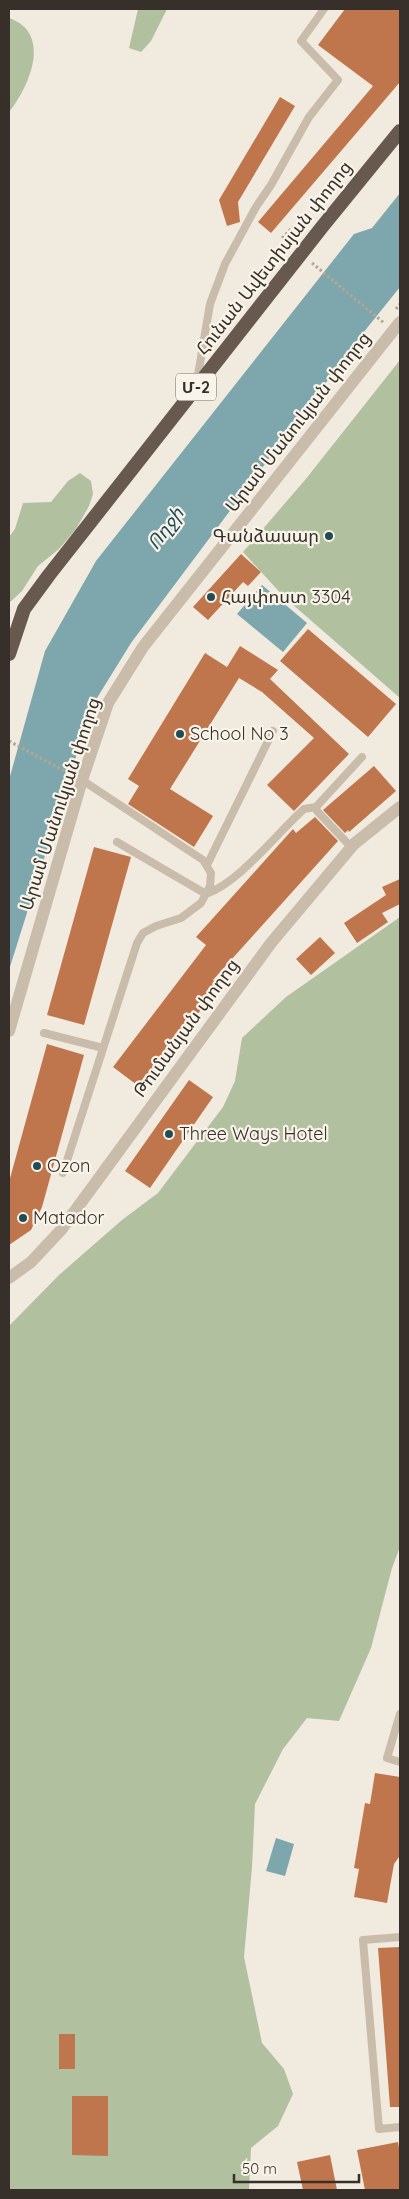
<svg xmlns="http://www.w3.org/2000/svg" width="409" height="2199" viewBox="0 0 409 2199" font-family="Quicksand,'Noto Sans Armenian',sans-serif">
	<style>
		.green { fill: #b1c09e }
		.water { fill: #7ea6ad }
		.building { fill: #c0764d }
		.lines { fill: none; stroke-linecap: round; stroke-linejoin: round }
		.path { stroke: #b5a694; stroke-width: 3; stroke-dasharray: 2.5 2.5; stroke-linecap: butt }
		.service { stroke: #c9bcaa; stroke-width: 8 }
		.tertiary { stroke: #c9bcaa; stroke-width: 12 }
		.trunk { stroke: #68594e; stroke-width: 14 }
		.poi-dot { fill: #214c56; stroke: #f9f4ea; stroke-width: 2 }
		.labels { text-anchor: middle; stroke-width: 4.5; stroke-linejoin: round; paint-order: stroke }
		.shield { fill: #f9f4ea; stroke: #716a63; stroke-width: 1 }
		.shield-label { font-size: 16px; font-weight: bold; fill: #372f29 }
		.street-label { font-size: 18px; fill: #372f29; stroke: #f9f4ea }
		.poi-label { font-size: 18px; fill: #372f29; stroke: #f9f4ea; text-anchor: start }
		.water-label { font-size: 19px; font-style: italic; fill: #214c56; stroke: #f9f4ea }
	</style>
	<rect width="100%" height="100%" fill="#f1eade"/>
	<path class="green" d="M138 9H167L151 41 141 52 129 48Z
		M9 18C53 33 29 87 9 112Z
		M400 360V698L284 597 243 552 305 480Z
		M80 473 91 481 93 494 89 506 76 529 59 549 38 566 22 591 9 603V537L15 529 23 503 51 502 68 481Z
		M400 917V1547L392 1568 371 1648 339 1721 307 1718 283 1749 255 1804 252 1867 244 1957 262 2043 284 2069 293 2094 278 2126 251 2148 249 2190H9V1326L59 1275 122 1220 158 1193 223 1107 235 1081 242 1038 286 997Z"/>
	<path class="water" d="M400 193V287L363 333 131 643 92 706 9 970V780L45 651 96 561 354 234 372 228Z
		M262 585 307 623 283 652 237 614Z
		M276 1838 294 1844 285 1876 266 1871Z"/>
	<path class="building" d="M345 9H400V82L271 233 258 222 373 86 318 45Z
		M280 97 295 106 238 202 240 222 227 226 219 200Z
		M241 554 261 572 248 586 243 582 208 620 193 607Z
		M308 629 396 704 368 737 280 661Z
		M240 646 278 670 270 679 349 754 294 811 267 785 314 738 262 692 239 678 170 789 213 816 194 847 128 804 139 786 128 779 205 653 227 667Z
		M374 766 396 791 349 832 348 830 345 833 323 810Z
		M315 817 338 841 213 980 220 985 141 1088 113 1067 206 945 196 937 293 829 296 833Z
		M94 847 131 857 84 1025 47 1015Z
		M400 879V904L382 913 388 922 357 943 344 923 386 895 382 887Z
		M320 937 335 953 311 975 296 959Z
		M47 1044 84 1055 42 1207 31 1230 9 1245V1182Z
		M189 1080 213 1097 150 1188 125 1171Z
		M375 1773 400 1777V1852L399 1857 394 1864 387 1903 354 1897 359 1869 354 1868 365 1803 370 1804Z
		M400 1947V2107H390L378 1948Z
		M59 2034H75V2069H59Z
		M72 2096H108V2156L72 2155Z
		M398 2142 400 2153V2190H365L357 2150Z
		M330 2155 337 2190H303L297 2162Z"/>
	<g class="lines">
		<path class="path" d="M290 244 282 238 293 227 300 231
			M312 263 384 323
			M396 309 400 304
			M9 741 70 774"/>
		<path class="service" d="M197 381 210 304 225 264 256 207 271 185 309 117 338 80 301 41 324 9
			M117 842 206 894C240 882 276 834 304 809L316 807
			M351 847 317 811 316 807 362 757
			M207 865 273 731
			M44 1033 103 1048
			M63 1173 137 943 143 933 156 926 181 918 201 903 210 886 211 873 203 860 82 780
			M400 1714 387 1758 400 1762
			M400 1937 363 1940 379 2129 400 2127"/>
		<path class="tertiary" d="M9 1031 82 780 108 703 143 647 400 322
			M9 1278 31 1262 61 1230 271 943 354 844 400 807"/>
		<path class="trunk" d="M9 654 24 609 49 575 322 227 400 131"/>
	</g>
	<g class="poi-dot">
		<circle cx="329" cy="536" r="5"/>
		<circle cx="211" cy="597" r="5"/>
		<circle cx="180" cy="734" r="5"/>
		<circle cx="169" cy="1134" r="5"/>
		<circle cx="37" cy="1166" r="5"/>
		<circle cx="23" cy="1218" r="5"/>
	</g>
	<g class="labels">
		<rect class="shield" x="176" y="373.5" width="40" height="27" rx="4"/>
		<g class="shield-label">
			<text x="196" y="393">Մ-2</text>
		</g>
		<g class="street-label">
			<text transform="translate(274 258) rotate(-52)" y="6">Հունան Ավետիսյան փողոց</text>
			<text transform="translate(298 422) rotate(-52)" y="6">Արամ Մանուկյան փողոց</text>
			<text transform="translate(60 804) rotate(-72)" y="6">Արամ Մանուկյան փողոց</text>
			<text transform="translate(186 1028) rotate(-54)" y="6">Թումանյան փողոց</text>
		</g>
		<g class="poi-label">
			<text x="319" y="542" text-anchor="end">Գանձասար</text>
			<text x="221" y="603">Հայփոստ 3304</text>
			<text x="190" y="740">School No 3</text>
			<text x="179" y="1140">Three Ways Hotel</text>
			<text x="47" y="1172">Ozon</text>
			<text x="33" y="1224">Matador</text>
		</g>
		<g class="water-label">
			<text transform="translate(165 528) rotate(-53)" y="7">Ողջի</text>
		</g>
	</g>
	<rect width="409" height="2199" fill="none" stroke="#372f29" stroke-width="20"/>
	<path d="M234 2174v8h125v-8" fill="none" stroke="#372f29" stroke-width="2.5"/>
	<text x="242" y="2174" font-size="15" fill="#372f29" stroke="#f9f4ea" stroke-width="4" paint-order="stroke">50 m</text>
</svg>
